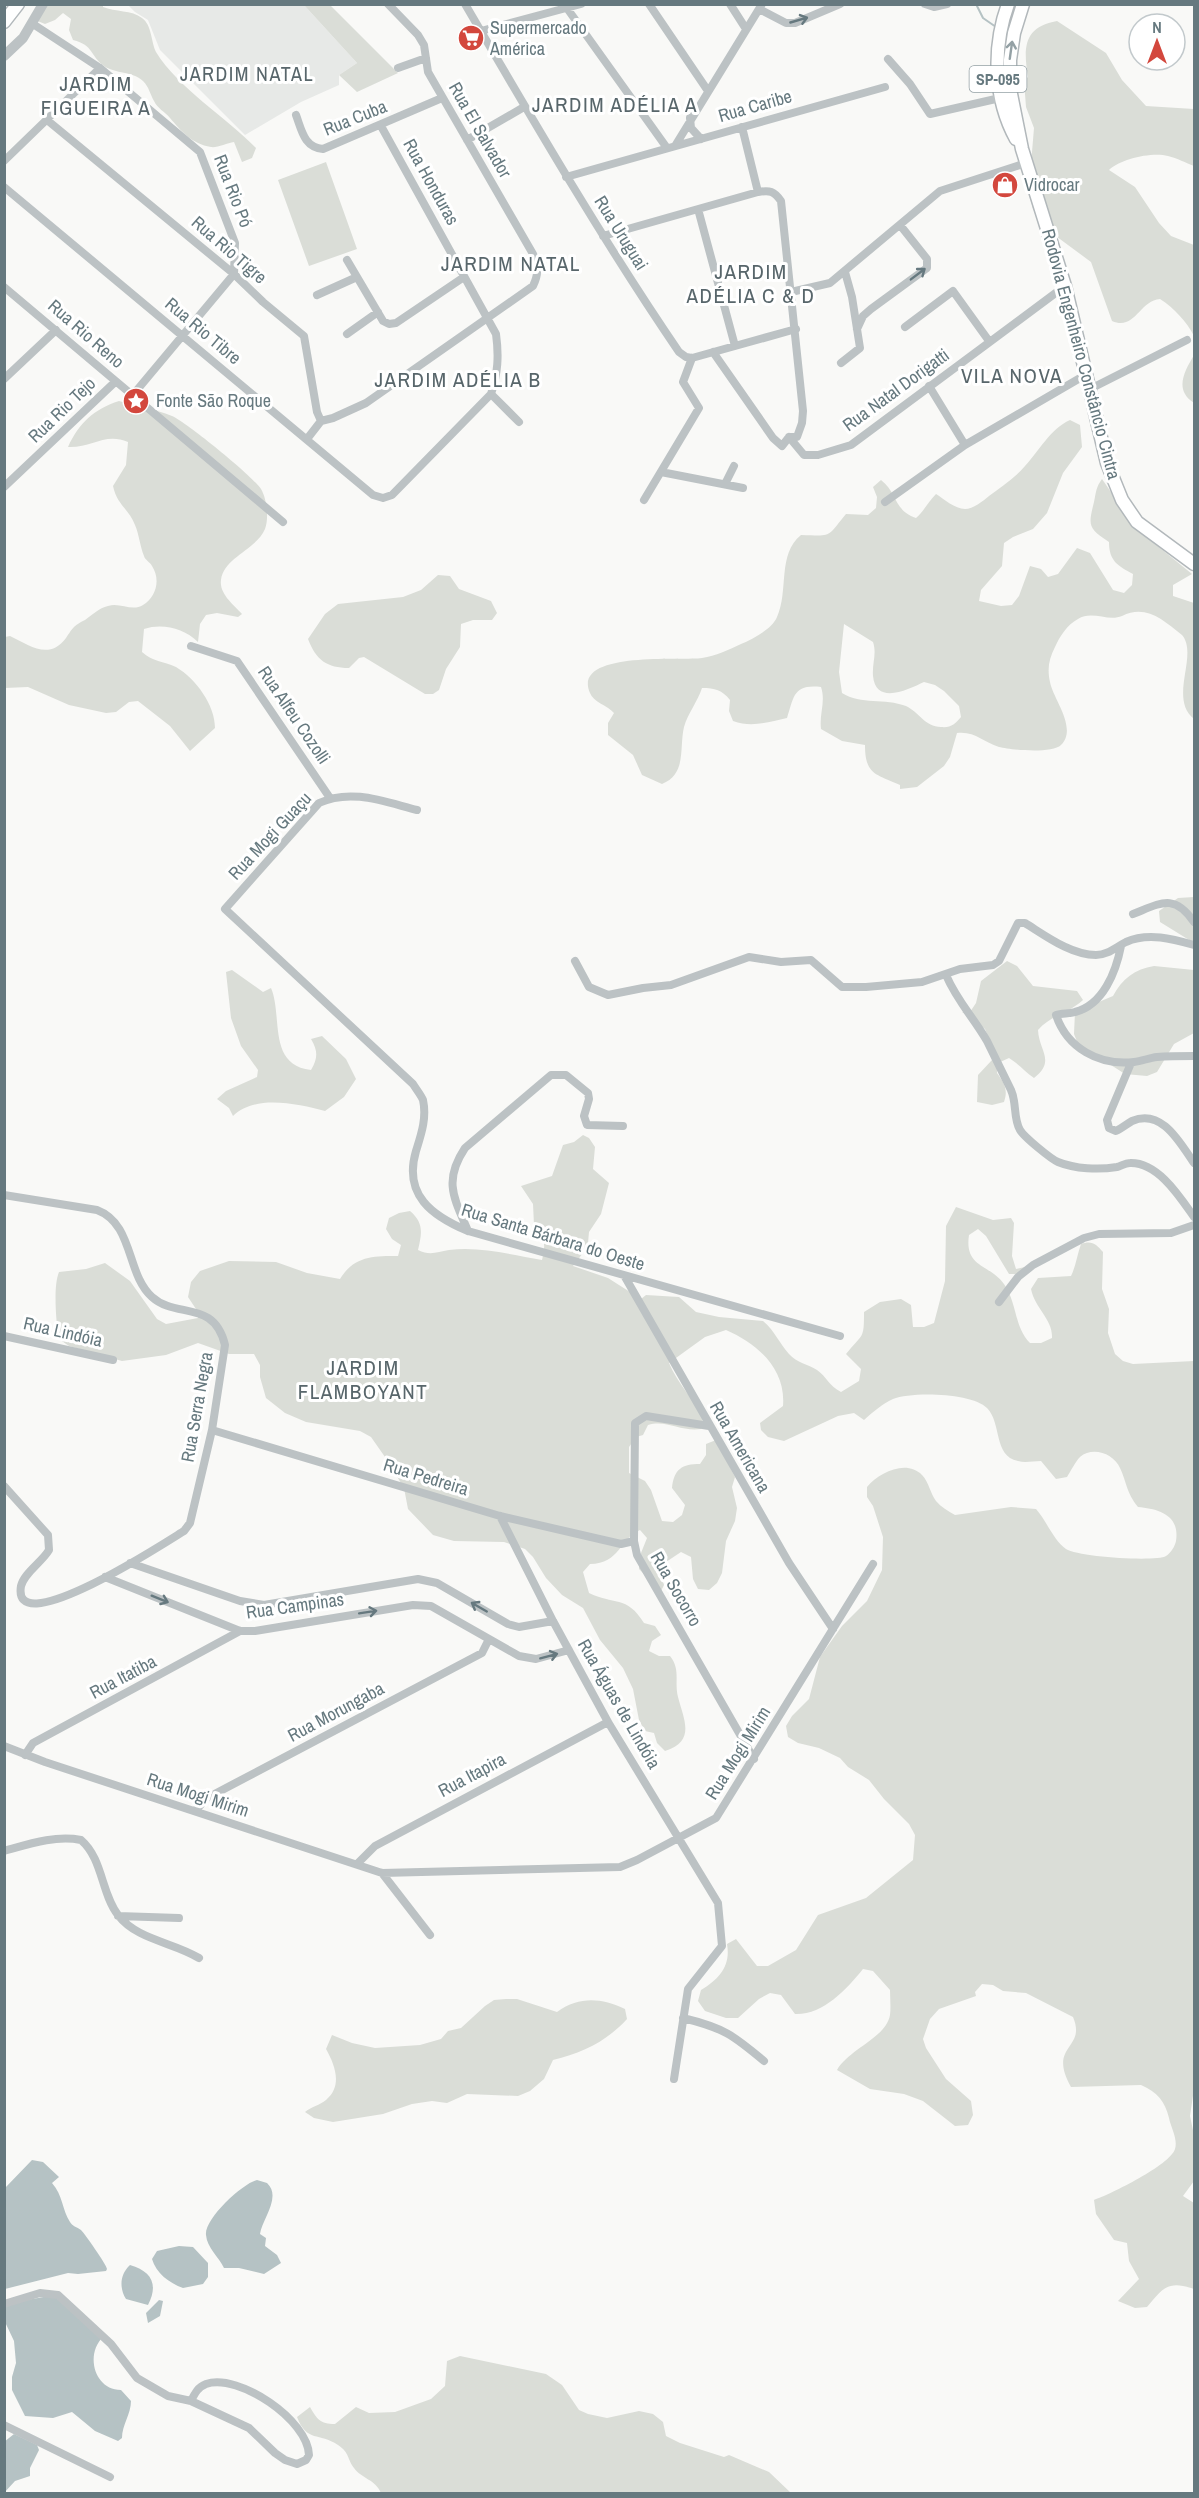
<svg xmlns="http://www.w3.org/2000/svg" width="1199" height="2498" viewBox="0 0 1199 2498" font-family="'Archivo Narrow',sans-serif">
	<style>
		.built { fill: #e7e9e7 }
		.green { fill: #daddd7; fill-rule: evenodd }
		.water { fill: #b5c2c4 }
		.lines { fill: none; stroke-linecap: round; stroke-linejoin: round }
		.stream { stroke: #b5c2c4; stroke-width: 2 }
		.primary-casing { stroke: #b2b8bb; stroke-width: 15 }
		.minor { stroke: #bcc2c4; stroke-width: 8 }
		.tertiary { stroke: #bcc2c4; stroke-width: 10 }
		.primary { stroke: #fff; stroke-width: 12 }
		.oneway { stroke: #66797f }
		.oneway2 { stroke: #94a1a5 }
		.labels { text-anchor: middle; stroke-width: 6; stroke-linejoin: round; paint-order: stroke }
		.shield { fill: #fff; stroke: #94a1a5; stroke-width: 1.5 }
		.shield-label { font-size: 16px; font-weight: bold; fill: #66797f }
		.poi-label { font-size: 18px; fill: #66797f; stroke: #fff; text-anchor: start }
		.street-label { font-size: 18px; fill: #66797f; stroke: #fff }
		.neighbourhood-label { font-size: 20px; letter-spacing: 1.5px; fill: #58666b; stroke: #fff }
		.quarter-label { font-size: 21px; letter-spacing: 1.5px; fill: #58666b; stroke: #fff }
	</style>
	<rect width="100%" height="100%" fill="#f9f9f7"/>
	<path class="built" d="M128 5H304L357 63 339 75V85L301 102 245 135 160 50 148 20 135 12Z"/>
	<path class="green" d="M45 5H103V7C115 12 132 10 142 18 152 25 151 42 156 52 178 88 226 117 256 148L252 158 242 162 234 142C227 143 217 148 211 147 192 144 181 131 170 118 165 112 157 108 154 101 150 94 149 87 143 81 132 71 116 74 104 66 90 56 94 45 73 40L69 30 71 19 63 13 55 20 45 24 35 20Z
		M304 5H330L398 73 357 92 339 75 357 63Z
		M1057 21 1106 53 1122 80 1146 106 1194 109V166C1186 163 1177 158 1168 156 1151 152 1121 159 1109 170L1135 187 1159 223 1171 236 1194 245V336C1187 322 1174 308 1160 299 1139 301 1135 331 1112 321L1091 262 1045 228 1033 209 1028 188V173L1031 164 1034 128 1026 107 1024 81 1028 77C1023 47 1024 27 1057 21Z
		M326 162 357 249 309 266 278 180Z
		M1194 355V403C1174 390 1184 372 1194 355Z
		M119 401C136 406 155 409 172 416 185 421 255 478 261 489 267 499 269 519 265 529 256 550 224 557 221 580 219 594 234 605 242 614L238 617 217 613 206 615 200 624 198 642C184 628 162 623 144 629L142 652C153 662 163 661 176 667 196 679 215 705 215 728L190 751 170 726 138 701 129 702 116 712 106 713 69 705 28 687 5 688V637L10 636C29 645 49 661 66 638 73 628 73 626 85 620 92 615 99 608 108 606 120 602 132 612 143 605 156 597 161 580 152 566 150 562 145 560 144 556 140 546 139 534 135 525 129 509 117 505 113 486L126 465 128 442C105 432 92 448 68 447 79 423 94 409 119 401Z
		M1070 420 1080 425 1082 447 1063 473 1047 513 1033 529 1013 537 1004 543 1002 566 981 590 979 601 1001 606 1012 605 1019 596 1030 566 1041 569 1048 577 1058 574 1077 548 1090 553 1113 590 1124 593 1132 585 1133 574C1118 566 1109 561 1109 542 1088 528 1088 526 1094 502 1096 492 1096 487 1102 479L1126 514 1149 539 1192 574 1173 585V596L1194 603V719C1168 698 1199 655 1182 635 1163 620 1146 604 1122 616 1108 622 1092 610 1078 619 1067 625 1060 636 1055 647 1049 659 1047 668 1050 682 1053 699 1078 728 1061 745 1052 754 1011 750 999 747 983 742 975 731 957 733L950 757 944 766 917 787 900 789V785C876 774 865 775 865 745L842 741 821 729C819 714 826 702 821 687 793 684 794 697 787 718 768 722 752 728 733 721L729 711 730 700C722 690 715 688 702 688 698 701 688 713 684 727 679 748 687 774 662 784L642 775 633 755 608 735V723L614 713C607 705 593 702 590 693 571 650 683 661 702 658 716 656 728 650 741 644 753 639 772 629 777 617 789 591 777 554 801 535 833 536 826 538 846 514L868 515 876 508 877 497 873 487 881 480C898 493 893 510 916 518 924 511 928 502 936 494 944 499 955 509 965 509 973 509 983 501 989 496 1001 487 1015 478 1025 466 1040 450 1050 429 1070 420ZM844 624 873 642C877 654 872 663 873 676 876 706 909 689 924 682L935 685 944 691 959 706 961 717C955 724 951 728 941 727 925 727 919 712 906 706 885 698 861 705 842 693L839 672Z
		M438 575 450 576 459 589 491 601 497 613 492 620H473L461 624 460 647 446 669 439 690 433 694H425L364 657 359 658 349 668C327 668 316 660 308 639L325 614 338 604 403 597 421 590Z
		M1194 897V943L1160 922 1159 911 1178 898Z
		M1007 961 1017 966 1033 986 1077 991 1083 1000C1069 1013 1051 1015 1038 1030 1039 1051 1056 1061 1034 1078 1025 1072 1019 1064 1009 1058L998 1063 997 1073C1005 1084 1008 1090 1004 1102L992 1105 977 1102 978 1075 992 1060 989 1039 985 1029 962 1012H970L976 1003 981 981Z
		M1154 966 1194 970V1033L1174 1044 1157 1072 1147 1076 1125 1074 1078 1044 1074 1034 1075 1012 1113 996C1122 979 1135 969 1154 966Z
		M232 970 263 992 271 988C283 1016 267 1065 311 1070 318 1058 318 1051 311 1039L322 1036 346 1059 356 1079 344 1097 325 1111C298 1104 255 1094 233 1116L229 1108 217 1099 226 1091 257 1077 258 1070 241 1046 231 1018 226 972Z
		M583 1135 589 1138 595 1147 593 1169 609 1183 601 1214 589 1232 588 1243 583 1253 573 1266 608 1278 641 1299 646 1295 679 1297 696 1312 719 1317 763 1321C775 1331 779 1343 789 1354 797 1363 808 1364 817 1370 827 1377 829 1386 841 1392L859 1381 861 1369 846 1354C863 1333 864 1340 864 1312L880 1302 901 1299 911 1305 913 1327H924L934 1323 945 1281 946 1226 956 1207 993 1220 1011 1218 1014 1223 1012 1256 1016 1269 1025 1267 1020 1274H1009L986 1236 978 1229 969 1235C964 1268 990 1264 1004 1284 1017 1302 1014 1327 1030 1343H1041L1052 1338C1053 1319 1035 1309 1031 1289L1038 1278 1071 1276C1076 1266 1077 1255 1081 1244 1092 1240 1096 1244 1103 1252L1102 1289 1109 1309 1108 1333 1115 1354 1123 1361 1133 1364 1194 1361V2089L1190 2116 1194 2135V2181L1183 2196 1194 2203V2289C1168 2280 1163 2288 1147 2307L1135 2308 1118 2301 1139 2279 1129 2261 1127 2243 1114 2240 1096 2214 1094 2200C1111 2194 1170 2165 1175 2149 1178 2139 1171 2128 1169 2118 1165 2101 1157 2092 1141 2085L1071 2087C1047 2044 1087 2050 1073 2017L1026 1993 1003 1991 993 1985 982 1984 975 1992 976 1996 939 2009 930 2019 923 2039 926 2048 946 2079 971 2101 973 2115 968 2125 955 2126 923 2101 904 2094 870 2089 837 2070C850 2048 886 2038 890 2015 891 2007 890 1998 890 1990L873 1971 863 1969C846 1990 823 2015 795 2014L781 1995 770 1993 759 1999 738 2018H726L705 2011 698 2001 701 1990C719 1979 731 1966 727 1944L736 1939 757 1966H768L796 1950 818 1915 866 1898 913 1860 915 1835 909 1824 884 1799 869 1780 848 1767 840 1758 819 1748 798 1743 788 1737 786 1726 792 1716 809 1699 820 1657 827 1647 842 1626 867 1601 882 1570 883 1537 873 1506 867 1497V1487C879 1473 906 1459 922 1475 929 1482 930 1493 936 1501 941 1507 948 1511 955 1515L1011 1507 1036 1509C1046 1520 1054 1541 1066 1549 1078 1557 1156 1562 1166 1556 1171 1553 1175 1546 1176 1541 1180 1515 1159 1509 1138 1507 1126 1492 1127 1483 1120 1468 1114 1454 1093 1446 1080 1457 1075 1462 1071 1471 1067 1477L1056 1479 1041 1461C1033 1461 1025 1463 1018 1461 993 1456 1002 1423 987 1408 973 1393 912 1391 893 1399 882 1404 873 1412 864 1420L854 1413 838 1416 784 1441 768 1437 761 1430 760 1423 783 1406C786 1369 758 1344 726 1330L705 1337 669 1363C677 1383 694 1399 703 1418L701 1429C681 1432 666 1419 648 1425L643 1435 636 1437 629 1447V1473L645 1481 651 1490 662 1521 673 1522 682 1515 685 1505 672 1488C674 1469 682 1464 700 1464L706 1455V1444L716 1440 735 1477 732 1487 737 1508 735 1521 726 1541 722 1573 717 1583 709 1590 698 1589 693 1579 691 1557 681 1552 663 1564 661 1575 664 1585 659 1595 647 1577 639 1569V1558L647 1538 640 1530C620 1538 620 1564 590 1564L583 1572 589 1593C613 1605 627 1595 644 1623L655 1626 661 1635 652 1641 649 1651 659 1656H670C681 1670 674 1681 678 1697 684 1720 696 1741 665 1751L657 1743 654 1733 645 1731 639 1720 633 1689 623 1668 600 1640 583 1608 562 1595 546 1578 533 1557 525 1549 504 1542 454 1541 433 1535 408 1509 404 1488 385 1457 371 1437 360 1431 306 1422 285 1413 266 1398 260 1377V1365L254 1354H229L198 1343 166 1355 122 1361 69 1346 59 1339C56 1323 53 1286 59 1272L86 1269 105 1263 130 1281 157 1319 166 1324 198 1318V1312L188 1297 191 1282 200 1271 229 1261 276 1262 307 1273 340 1279C354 1256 373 1256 398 1256L401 1245 392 1239 386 1229 389 1218 399 1213 410 1211C424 1223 422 1233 418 1250 430 1256 437 1252 449 1250 480 1246 512 1255 542 1260 546 1245 545 1235 534 1225L533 1204 521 1186 552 1176 563 1145 574 1142Z
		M506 1999H517L557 2012C580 1996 601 1998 625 2009L627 2019C606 2042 582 2053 553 2060L544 2079 530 2091 518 2096 467 2094 447 2103 432 2101 412 2104 383 2114 333 2122 314 2118 305 2112C311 2107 320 2105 326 2100 343 2086 335 2065 326 2049L332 2035 352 2043 375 2048 420 2045 441 2039 448 2031 461 2028 485 2006 494 2000Z
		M460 2356 546 2374 562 2385 579 2410 588 2414 607 2418 639 2411 653 2414 663 2422 666 2436 680 2443 724 2457 729 2455 769 2472 791 2493H381C375 2479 362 2479 354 2468 347 2459 350 2453 338 2445 319 2432 307 2443 297 2417L310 2407C317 2419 320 2424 335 2424L356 2407 369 2413 395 2412 431 2399 445 2386 447 2361Z"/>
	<path class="water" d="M32 2160 43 2162 59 2177 52 2183C63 2195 62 2210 70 2222 72 2226 77 2227 81 2230 84 2233 107 2265 107 2269L106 2271 78 2274 68 2273 5 2289V2188Z
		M257 2180 267 2183C282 2197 262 2219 260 2234L266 2238 265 2246 277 2255 281 2263 264 2274 239 2268H224C219 2257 207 2248 206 2235 204 2219 243 2183 257 2180Z
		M179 2246 193 2247 208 2263V2277L203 2284 183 2288C169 2283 156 2273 152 2259L157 2251Z
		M130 2265C151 2271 159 2284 148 2305L126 2299C119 2288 120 2274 130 2265Z
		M55 2295 103 2337C85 2354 94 2390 121 2390L131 2401C131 2414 122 2425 122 2438L118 2441 95 2431 72 2412 53 2418 25 2416 12 2390V2377L16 2363 14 2341 5 2322 4 2304Z
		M159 2300 163 2301 160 2316 148 2323 146 2313Z
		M14 2434 37 2445 39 2450 30 2468V2476L15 2481 4 2493V2442Z"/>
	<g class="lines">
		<path class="stream" d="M976 4 983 18 996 27"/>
		<defs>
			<path id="primary" d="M1008 4C992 48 994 99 1016 139
				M1023 4 1014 33 1010 60V89L1022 149 1065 286 1107 463 1122 500 1137 522 1194 564
				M4 22 18 4"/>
		</defs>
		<use href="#primary" class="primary-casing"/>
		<path class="minor" d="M465 4C534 122 602 239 679 352L686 357 692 358
			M564 4 667 148
			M649 4 708 91
			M730 4 746 29
			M925 4 934 7 947 4
			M759 9 786 23H795L840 4
			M33 24 100 68 200 152 235 243 234 274 132 396
			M481 31 581 4
			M888 59 910 84 930 114 1000 98
			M398 68 426 58
			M296 115C302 131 304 147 323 149L442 98
			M690 118 691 128 701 139
			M47 120 234 274 263 302 304 336 317 412 321 421 307 439
			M742 127 758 192
			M467 140 524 107
			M675 146 762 4
			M4 161 100 68
			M566 177 885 87
			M4 187 373 495 383 498 392 495 491 394C498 373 499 356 496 334L381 126
			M698 209 735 346
			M603 236 758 192C770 190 774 191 781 201L803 411 802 423 797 437H789
			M347 260 383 321 389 324 396 323 464 277
			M4 287 283 522
			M791 292 830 283 940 191 1026 163
			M317 295 357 277
			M905 327 953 291 989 341
			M857 329 863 316 871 309 927 268V259L900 225
			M347 334 378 312
			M713 352 773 438 782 446 789 437 804 455H818L851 445 1065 286
			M692 358 796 329
			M841 363 860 348 852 297 845 272
			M4 379 56 330
			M929 386 965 445
			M1090 389 1187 340
			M491 394 519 422
			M321 421 333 418 366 403 533 286C539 274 538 266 533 254L428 72 424 45 418 35 388 4
			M661 472 743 488
			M725 484 734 466
			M4 487 115 382
			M644 500 699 408 683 382 692 358
			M885 502 965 445 1087 374
			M191 646 237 661 330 798
			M417 810C385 802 351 788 319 803L225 909 413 1084C416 1089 421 1095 423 1100 427 1118 421 1135 416 1151 403 1195 432 1216 468 1231L840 1336
			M1133 914C1161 903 1174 893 1194 922
			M1121 946C1116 972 1103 1005 1075 1012 1069 1014 1062 1013 1056 1015 1067 1048 1099 1066 1134 1062 1142 1061 1149 1058 1157 1057 1169 1056 1182 1056 1194 1056
			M575 961 589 987 608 995 643 988 671 985 749 957 781 962 811 960 842 987H866L922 982 960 969 993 965 999 961 1018 923H1025C1046 936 1071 955 1096 955 1108 955 1116 947 1126 942 1148 932 1173 939 1194 945
			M946 975C957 1001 974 1018 987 1041 995 1057 1003 1074 1011 1090 1017 1103 1013 1118 1020 1130 1024 1137 1051 1159 1058 1162 1075 1169 1099 1170 1117 1167 1121 1166 1125 1163 1130 1163 1158 1162 1180 1197 1194 1217
			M1131 1063 1107 1120 1109 1128 1116 1131C1122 1128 1127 1124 1132 1121 1162 1108 1180 1143 1194 1163
			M4 1195 97 1210C134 1224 126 1274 152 1297 176 1319 214 1299 225 1345L212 1430 190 1523 184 1531C169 1540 11 1644 21 1586 24 1573 42 1562 49 1550L48 1535 4 1486
			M468 1231C454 1198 443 1181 465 1148L551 1075H566L588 1093 589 1099 584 1116 587 1125 623 1126
			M625 1277 789 1563 833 1629
			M999 1302 1018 1277 1033 1265 1084 1238 1099 1234 1171 1233 1194 1225
			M4 1336 113 1360
			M709 1426 646 1416 635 1423 634 1541 637 1555 754 1759
			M212 1430 500 1516 621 1544 634 1541
			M500 1516 553 1621 608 1722 718 1903 722 1946 688 1989 674 2079
			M130 1563 240 1601 264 1605 418 1579 437 1583 508 1624 519 1627 553 1621
			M105 1577 240 1631H255L413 1605 431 1606 519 1656 536 1659 569 1650
			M4 1746 45 1762 382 1873 620 1867 637 1860 716 1818 873 1564
			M25 1755 33 1743 240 1631
			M195 1811 207 1798 482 1653 489 1639
			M4 1851C29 1844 55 1835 81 1840 103 1859 101 1893 118 1915 137 1940 173 1942 199 1958
			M357 1864 375 1846 608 1722
			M382 1873 430 1935
			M118 1916 179 1918
			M683 2018C724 2028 733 2035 764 2061
			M4 2304 40 2293 58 2295 111 2344 137 2378 168 2396 191 2401 249 2428 275 2453 285 2460 297 2464 306 2460 309 2455C308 2420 239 2373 206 2384 198 2387 195 2393 191 2401
			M4 2425 110 2477"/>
		<path class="tertiary" d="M4 56 23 38 43 4"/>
		<use href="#primary" class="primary"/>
	</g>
	<defs><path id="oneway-shaft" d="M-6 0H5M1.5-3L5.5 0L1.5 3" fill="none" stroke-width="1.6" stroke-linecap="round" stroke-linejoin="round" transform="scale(1.5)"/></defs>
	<g class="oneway">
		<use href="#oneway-shaft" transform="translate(799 20) rotate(-16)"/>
		<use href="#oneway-shaft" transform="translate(918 274) rotate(-37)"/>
		<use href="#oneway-shaft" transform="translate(160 1599) rotate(22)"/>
		<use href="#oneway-shaft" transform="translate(479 1607) rotate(-150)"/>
		<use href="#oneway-shaft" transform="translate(368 1612) rotate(-9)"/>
		<use href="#oneway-shaft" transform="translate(549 1656) rotate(-15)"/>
	</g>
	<use class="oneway2" href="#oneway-shaft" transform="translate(1011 50) rotate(-82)"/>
	<defs>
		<symbol id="supermarket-disc" viewBox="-11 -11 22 22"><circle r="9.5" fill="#d3473d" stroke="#fff"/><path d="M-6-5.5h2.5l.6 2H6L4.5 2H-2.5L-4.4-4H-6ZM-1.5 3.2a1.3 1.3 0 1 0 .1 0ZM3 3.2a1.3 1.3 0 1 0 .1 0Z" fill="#fff"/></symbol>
		<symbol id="shop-disc" viewBox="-11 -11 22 22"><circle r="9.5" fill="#d3473d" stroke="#fff"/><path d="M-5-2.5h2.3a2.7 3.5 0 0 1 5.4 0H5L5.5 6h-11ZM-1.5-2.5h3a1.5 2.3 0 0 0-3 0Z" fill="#fff"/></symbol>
		<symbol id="sight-disc" viewBox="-11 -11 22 22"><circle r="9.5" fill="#d3473d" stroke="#fff"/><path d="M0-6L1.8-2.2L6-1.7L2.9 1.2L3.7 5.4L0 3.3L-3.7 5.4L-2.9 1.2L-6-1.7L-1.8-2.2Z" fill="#fff"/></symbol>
	</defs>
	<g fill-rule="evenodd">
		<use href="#supermarket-disc" x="456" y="23" width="30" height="30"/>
		<use href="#shop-disc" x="990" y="170" width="30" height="30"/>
		<use href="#sight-disc" x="121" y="386" width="30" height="30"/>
	</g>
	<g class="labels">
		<rect class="shield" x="969.5" y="66" width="57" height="26" rx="4.5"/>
		<g class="shield-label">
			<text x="998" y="85">SP-095</text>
		</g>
		<g class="poi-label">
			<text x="490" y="34">Supermercado<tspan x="490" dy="21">América</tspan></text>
			<text x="1024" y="191">Vidrocar</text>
			<text x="156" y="407">Fonte São Roque</text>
		</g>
		<g class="street-label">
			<text transform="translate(755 106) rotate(-16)" y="6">Rua Caribe</text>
			<text transform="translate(355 118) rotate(-22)" y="6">Rua Cuba</text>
			<text transform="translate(480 130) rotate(60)" y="6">Rua El Salvador</text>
			<text transform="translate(431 182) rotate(61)" y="6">Rua Honduras</text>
			<text transform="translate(233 191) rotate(69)" y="6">Rua Rio Pó</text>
			<text transform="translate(621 233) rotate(58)" y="6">Rua Uruguai</text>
			<text transform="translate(229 250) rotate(41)" y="6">Rua Rio Tigre</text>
			<text transform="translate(203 331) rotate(40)" y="6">Rua Rio Tibre</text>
			<text transform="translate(86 334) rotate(41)" y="6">Rua Rio Reno</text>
			<text transform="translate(1081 354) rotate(75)" y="6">Rodovia Engenheiro Constâncio Cintra</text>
			<text transform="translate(896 390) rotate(-36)" y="6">Rua Natal Dorigatti</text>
			<text transform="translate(62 410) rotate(-44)" y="6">Rua Rio Tejo</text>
			<text transform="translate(294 715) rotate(56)" y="6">Rua Alfeu Cozolli</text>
			<text transform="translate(270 836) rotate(-47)" y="6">Rua Mogi Guaçu</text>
			<text transform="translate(553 1237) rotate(17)" y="6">Rua Santa Bárbara do Oeste</text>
			<text transform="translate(63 1332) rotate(13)" y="6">Rua Lindóia</text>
			<text transform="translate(197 1407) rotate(-80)" y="6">Rua Serra Negra</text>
			<text transform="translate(740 1447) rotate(60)" y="6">Rua Americana</text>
			<text transform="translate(426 1477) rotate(17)" y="6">Rua Pedreira</text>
			<text transform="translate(676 1589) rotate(60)" y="6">Rua Socorro</text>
			<text transform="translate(295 1606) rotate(-8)" y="6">Rua Campinas</text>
			<text transform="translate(123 1677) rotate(-28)" y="6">Rua Itatiba</text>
			<text transform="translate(619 1704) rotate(60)" y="6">Rua Águas de Lindóia</text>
			<text transform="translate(336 1712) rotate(-28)" y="6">Rua Morungaba</text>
			<text transform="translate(738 1753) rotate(-58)" y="6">Rua Mogi Mirim</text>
			<text transform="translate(472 1775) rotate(-28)" y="6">Rua Itapira</text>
			<text transform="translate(198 1795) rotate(18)" y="6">Rua Mogi Mirim</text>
		</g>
		<g class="neighbourhood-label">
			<text x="247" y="81">JARDIM NATAL</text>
		</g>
		<g class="quarter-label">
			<text x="96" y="91">JARDIM<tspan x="96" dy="24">FIGUEIRA A</tspan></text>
			<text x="615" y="112">JARDIM ADÉLIA A</text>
			<text x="511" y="271">JARDIM NATAL</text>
			<text x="751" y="279">JARDIM<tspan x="751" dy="24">ADÉLIA C &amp; D</tspan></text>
			<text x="1012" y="383">VILA NOVA</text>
			<text x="458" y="387">JARDIM ADÉLIA B</text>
			<text x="363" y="1375">JARDIM<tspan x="363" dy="24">FLAMBOYANT</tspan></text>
		</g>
	</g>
	<rect width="1199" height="2498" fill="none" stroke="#66797f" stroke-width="12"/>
	<g transform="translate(1157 42)"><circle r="28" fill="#ffffff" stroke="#c2c9cc" stroke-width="1.5"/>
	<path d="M0-4.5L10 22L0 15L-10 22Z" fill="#d3473d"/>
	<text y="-9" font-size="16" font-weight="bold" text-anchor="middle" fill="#66797f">N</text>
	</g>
</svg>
